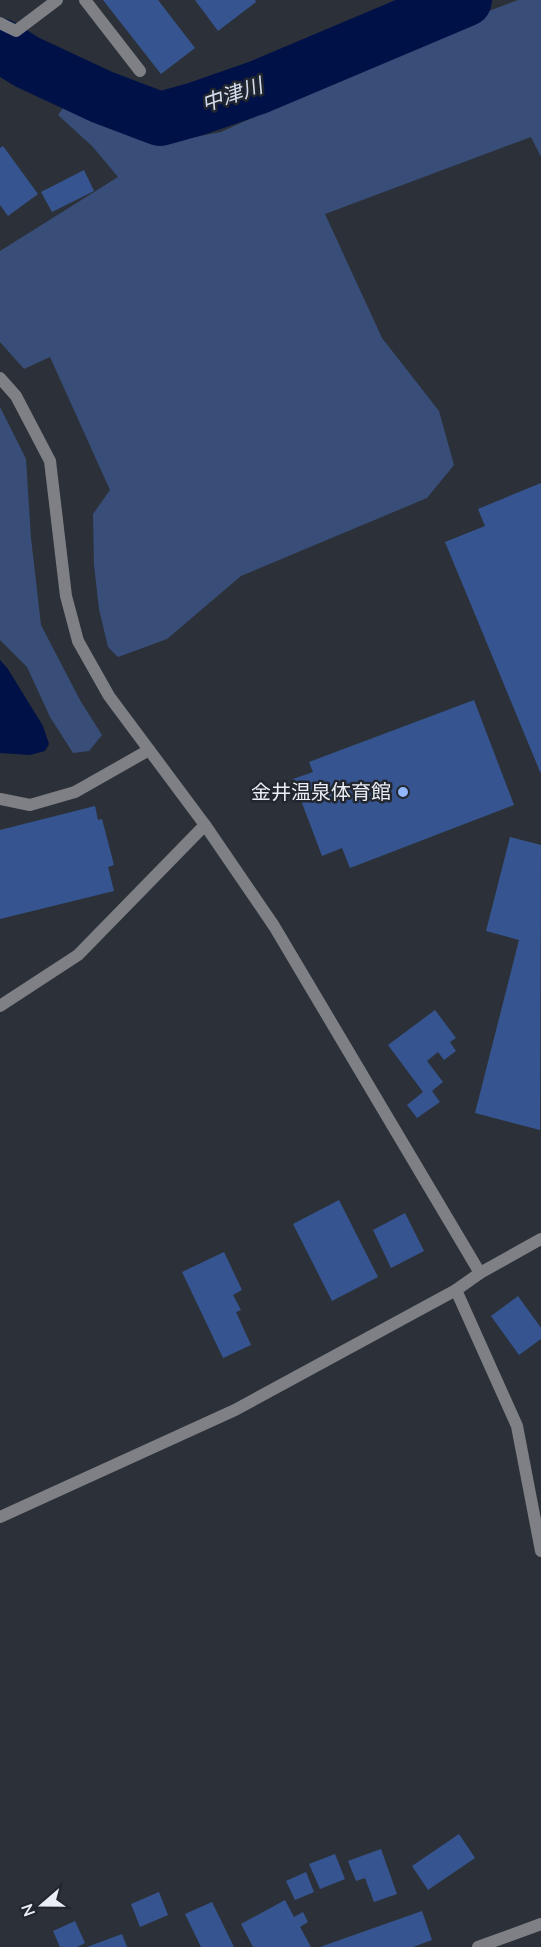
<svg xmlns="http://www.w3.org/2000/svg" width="541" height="1947" viewBox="0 0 541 1947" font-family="'Nunito Sans','Noto Sans JP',sans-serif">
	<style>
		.green { fill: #384e78 }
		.water { fill: #001147 }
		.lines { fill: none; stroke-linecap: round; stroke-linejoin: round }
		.river { stroke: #001147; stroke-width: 54 }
		.building { fill: #365590 }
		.service { stroke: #7e8085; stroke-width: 12 }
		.minor { stroke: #7e8085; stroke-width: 12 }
		.tertiary { stroke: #7e8085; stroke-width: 12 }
		.poi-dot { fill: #92b7fd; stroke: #22272f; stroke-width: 2 }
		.labels { text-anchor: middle; stroke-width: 5; stroke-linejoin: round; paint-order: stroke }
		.poi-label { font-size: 20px; fill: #eaedf3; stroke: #22272f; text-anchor: end }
		.water-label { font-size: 21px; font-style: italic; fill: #d3dcee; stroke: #22272f }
	</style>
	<rect width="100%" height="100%" fill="#2c3139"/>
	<path class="green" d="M518 0H541V157L531 137 325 214 382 338 439 411 454 465 427 498 241 576 167 639 118 657 108 647 99 609 94 565 93 514 110 490 50 357 24 369 0 342V251L118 177 93 147 58 115 71 97 162 143 221 132 465 20Z
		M0 407 26 459 31 538 41 625 81 702 102 735 89 751 73 753 50 717 27 667 0 640Z"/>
	<path class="water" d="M0 660 8 669 43 726 49 744 45 751 30 755 0 753Z"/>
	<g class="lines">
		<path class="river" d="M0 45 27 62 102 97 160 119 196 109 259 87 465 0"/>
	</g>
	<path class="building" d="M103 0H158L195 48 161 74Z
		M195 0H255L256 2 218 31Z
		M3 146 38 194 8 216 0 205V148Z
		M84 170 94 191 52 212 41 192Z
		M541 483V774L445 542 485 526 478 509Z
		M474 700 514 805 350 868 342 848 322 856 293 779 313 772 309 762Z
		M95 806 98 820 102 819 114 865 108 867 114 891 0 919V830Z
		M510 837 541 845 540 1130 475 1113 519 940 486 931Z
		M435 1010 456 1038 450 1042 456 1051 444 1060 438 1052 427 1061 443 1082 432 1091 440 1102 417 1118 407 1105 423 1092 388 1045Z
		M339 1200 378 1277 332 1301 293 1224Z
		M405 1213 424 1251 391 1268 373 1230Z
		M224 1252 242 1290 233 1295 241 1310 236 1312 251 1345 223 1358 182 1272Z
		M518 1296 541 1328V1339L519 1355 491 1316Z
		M459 1834 475 1858 428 1890 412 1866Z
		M381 1849 397 1894 374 1902 365 1878 356 1881 348 1861Z
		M335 1854 345 1879 320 1889 309 1864Z
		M306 1872 314 1892 295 1900 286 1881Z
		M159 1892 168 1915 140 1927 131 1904Z
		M285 1900 294 1917 303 1912 308 1922 300 1927 311 1947H253L241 1924Z
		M212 1902 234 1947H201L185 1914Z
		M422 1911 432 1940 413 1947H320Z
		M75 1921 85 1943 77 1947H60L53 1931Z
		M122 1934 127 1947H87Z"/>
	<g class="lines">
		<path class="service" d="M85 0 140 71
			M0 799 30 805 75 792 149 750"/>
		<path class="minor" d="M0 23 16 31 57 0
			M0 1006 78 955 205 825
			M480 1273 541 1239
			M0 1517 235 1410 456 1290
			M478 1947 541 1924"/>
		<path class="tertiary" d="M0 378 16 396 50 461 66 596 78 641 109 696 205 825 274 926 480 1273 456 1290 517 1426 541 1551"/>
	</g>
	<circle class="poi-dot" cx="403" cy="792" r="6"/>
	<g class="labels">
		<g class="poi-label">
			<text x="391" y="799">金井温泉体育館</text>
		</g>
		<g class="water-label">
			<text transform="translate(232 95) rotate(-19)" y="7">中津川</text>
		</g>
	</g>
	<g transform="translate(42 1905) rotate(250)" stroke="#22272f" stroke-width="4.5" paint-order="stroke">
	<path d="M0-4.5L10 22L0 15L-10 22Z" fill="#eaedf3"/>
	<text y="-9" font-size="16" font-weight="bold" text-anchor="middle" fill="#eaedf3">N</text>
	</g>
</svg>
